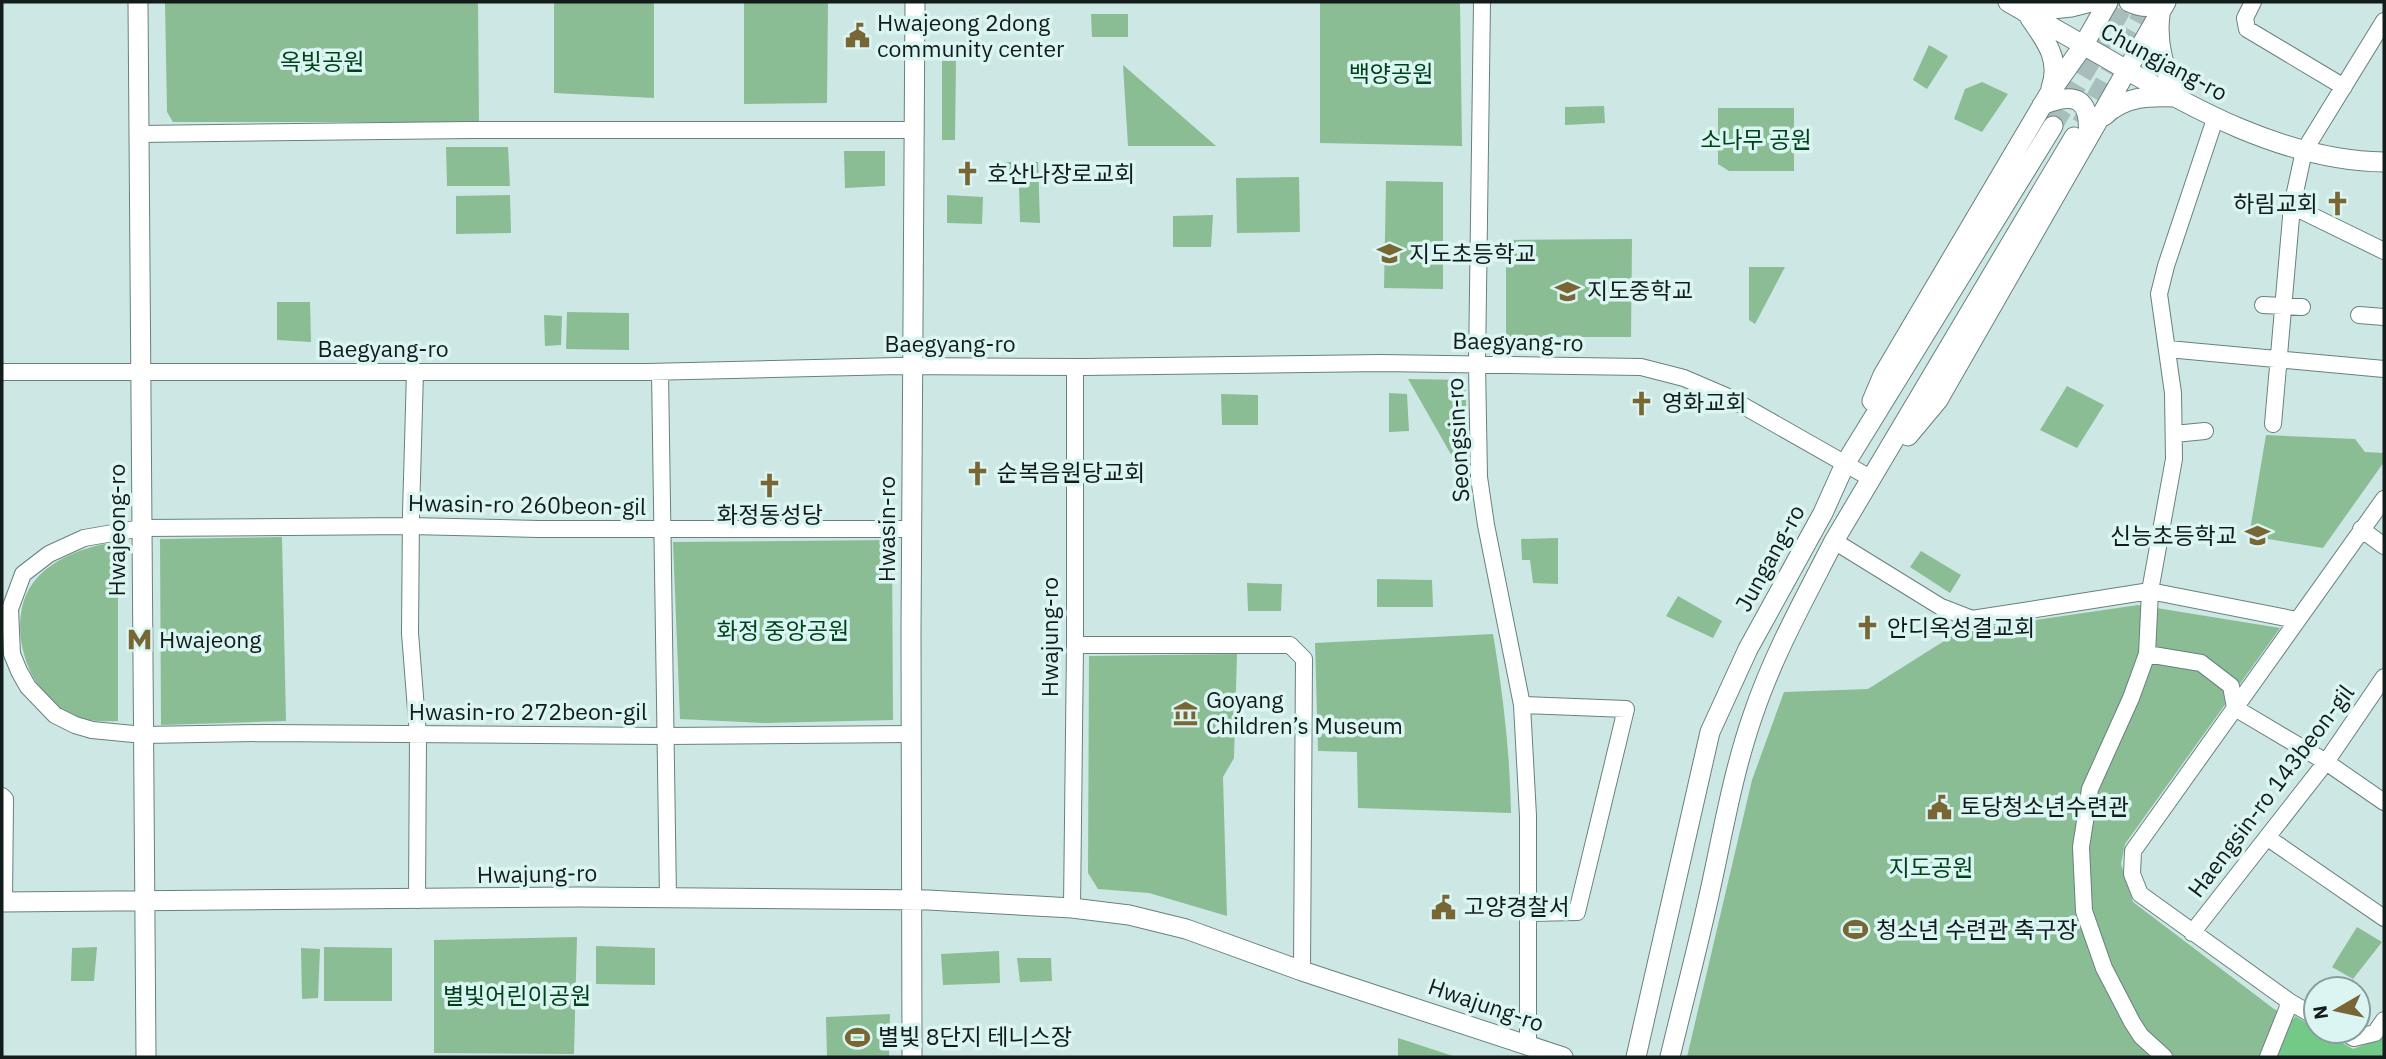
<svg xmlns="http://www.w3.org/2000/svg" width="2386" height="1059" viewBox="0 0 2386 1059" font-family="'IBM Plex Sans','Noto Sans KR',sans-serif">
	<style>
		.green { fill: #8abd94 }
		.forest { fill: #73c988 }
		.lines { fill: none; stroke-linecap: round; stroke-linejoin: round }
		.major-tunnel { stroke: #a8bebd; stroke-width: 19; stroke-dasharray: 19 10; stroke-linecap: butt }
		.minor-casing { stroke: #68817f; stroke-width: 18 }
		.major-casing { stroke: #68817f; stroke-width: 21 }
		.minor { stroke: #fff; stroke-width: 16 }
		.major { stroke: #fff; stroke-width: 19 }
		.labels { text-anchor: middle; stroke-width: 7; stroke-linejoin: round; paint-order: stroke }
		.poi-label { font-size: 23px; fill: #121c1b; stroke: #daf5f2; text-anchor: start }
		.park-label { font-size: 23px; fill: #00431a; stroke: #daf5f2 }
		.street-label { font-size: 23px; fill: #121c1b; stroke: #daf5f2 }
	</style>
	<rect width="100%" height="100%" fill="#cde7e5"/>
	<path class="green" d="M165 2H478L479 122H173L167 112Z
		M554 2H654V98L554 93Z
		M744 2H828L827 103 744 104Z
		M1320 2H1460L1462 146 1320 143Z
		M1091 14H1128V37H1092Z
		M1929 45 1948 56 1927 89 1913 80Z
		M942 61H956L955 140H942Z
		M1123 65 1216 146H1128Z
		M1982 82 2008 94 1982 132 1954 119 1965 89Z
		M1604 106 1605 123 1565 125V107Z
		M1718 108H1794V171H1729L1718 164Z
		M446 147H508L510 186H447Z
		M844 151H885V186L845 188Z
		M1005 162H1038L1040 223 1020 222 1019 186 1007 185Z
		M1299 177 1300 232 1237 233 1236 178Z
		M1386 181 1443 182V289L1384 288Z
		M510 195 511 233 456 234V196Z
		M947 195 983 197 982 224 947 223Z
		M1213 215 1211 247H1173V216Z
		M1632 239 1631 337H1506V240Z
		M1749 267H1785L1755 324 1749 320Z
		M277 302H310L311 342 277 340Z
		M567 312 629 313V350L566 349Z
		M544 315 562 316 561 345 545 346Z
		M1408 379 1465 380 1469 486Z
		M2067 386 2104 405 2077 448 2040 430Z
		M1389 393 1407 394 1409 431 1389 432Z
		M1221 394 1258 395V425H1222Z
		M2266 435 2355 439 2365 452 2384 453V462L2323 548 2249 536Z
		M282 537 286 721 161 725 160 539Z
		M1558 538V584L1533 583 1530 560H1522L1521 539Z
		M892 540 893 720 765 723 680 719 673 542Z
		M118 542V721C97 722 76 721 58 707 22 680 5 613 37 578 57 556 90 545 118 542Z
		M1921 551 1961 575 1950 593 1910 567Z
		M1377 579 1432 580 1433 607H1377Z
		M1247 583 1282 584 1281 611H1248Z
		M1678 596 1722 621 1713 638 1666 616Z
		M2138 605 2280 628 2125 844 2121 864 2133 902 2274 1009 2353 1049 2384 1038V1057H1687L1752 780 1784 692 1868 689 1960 631Z
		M1493 634C1503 694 1510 753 1511 813L1358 808 1357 752 1318 751 1315 643Z
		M1237 654 1234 758 1223 777 1227 916 1149 893 1098 889 1088 873 1089 656Z
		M2357 927 2382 942 2353 979 2332 967Z
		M577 937 574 1054 434 1053V940Z
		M596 946 655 948V985L596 984Z
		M97 947 94 981H71L72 948Z
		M324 947 392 948V1001H324Z
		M301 948 320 949 318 998 302 999Z
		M999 951 1000 983 943 985 941 954Z
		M1017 958H1051L1052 981 1020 982Z
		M890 1014 889 1057H827L826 1017Z
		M1398 1038 1456 1057H1398Z"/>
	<path class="forest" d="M2295 1016 2316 1028V1031H2321L2353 1049 2384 1038V1057H2278Z"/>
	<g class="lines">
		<path class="major-tunnel" d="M2081 124 2149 2
			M2053 126 2126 2"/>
		<defs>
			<path id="minor" d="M1482 2 1477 364 1479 477 1486 525 1522 705 1528 816V1046
				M2253 2 2245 18 2247 29 2344 87
				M139 134 471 130H914
				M2292 206 2384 251
				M2263 305 2302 307
				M2359 315 2384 317
				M2168 349 2384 369
				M2 372H647L898 366 1083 367 1381 363 1641 367 1684 378 1726 396 1872 479
				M415 372 411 514 410 633 418 735 417 900
				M660 372 668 898
				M2273 424 2292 206 2304 151 2384 21
				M2174 434 2205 431
				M912 529H539L410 526 142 528 84 538 49 554 23 574 10 609 12 654 19 671 28 687 55 715 75 725 92 730 144 735 263 733 665 736 912 734
				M2361 529 2384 546
				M1834 541 1941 607 1972 619 2150 591 2297 620
				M1075 645H1290L1304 659 1302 971
				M2147 654 2201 663 2231 686 2235 708
				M1522 705 1626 709 1577 912 1529 913
				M2235 708 2384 499
				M2 796 5 799 4 902
				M2268 838 2384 918
				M1072 908 1075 645V367
				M2192 933 2326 762 2384 677
				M2316 1017 2290 1002 2140 894 2132 874 2133 851 2235 708 2326 762 2384 802
				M2341 1031 2354 1038 2375 1033 2384 1020
				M2164 1057 2141 1036 2132 1022 2104 968 2084 911 2081 847 2090 789 2131 698 2147 654 2150 591 2174 459 2173 393 2159 294 2166 266 2215 119
				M2268 1057 2290 1002"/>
			<path id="major" d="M138 2 146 1057
				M2008 2C2041 21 2073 39 2106 58 2189 107 2285 161 2384 162
				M2129 2C2143 8 2151 8 2165 2
				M2025 12 2071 7 2091 2
				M2030 18C2046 41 2061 60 2051 88
				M2042 105C2077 91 2091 99 2088 138
				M2104 116C2124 96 2149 96 2176 97 2165 69 2156 45 2160 15
				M1872 401 1883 375 2049 94 2083 46 2108 2
				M1908 436 1938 400 2166 2
				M2 902 580 897 928 900 1072 908 1129 915 1186 929 1302 971 1563 1057
				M912 1057 911 633 915 2
				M1636 1057 1710 732 1748 649 1823 513 1845 464 2053 126
				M1670 1057C1683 1002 1698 947 1710 891 1723 832 1733 772 1753 715 1773 655 1805 598 1834 541L2074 137"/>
		</defs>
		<use href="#minor" class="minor-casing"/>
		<use href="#major" class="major-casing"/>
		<use href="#minor" class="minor"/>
		<use href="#major" class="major"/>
	</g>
	<defs>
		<symbol id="civic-bare" viewBox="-9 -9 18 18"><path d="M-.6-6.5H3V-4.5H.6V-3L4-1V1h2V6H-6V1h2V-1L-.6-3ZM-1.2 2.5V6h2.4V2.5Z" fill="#786735" stroke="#daf5f2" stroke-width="2.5" paint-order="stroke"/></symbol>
		<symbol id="church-bare" viewBox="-9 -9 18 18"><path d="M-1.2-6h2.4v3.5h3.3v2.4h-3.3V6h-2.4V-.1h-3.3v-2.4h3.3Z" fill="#786735" stroke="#daf5f2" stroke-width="2.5" paint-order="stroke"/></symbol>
		<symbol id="school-bare" viewBox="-9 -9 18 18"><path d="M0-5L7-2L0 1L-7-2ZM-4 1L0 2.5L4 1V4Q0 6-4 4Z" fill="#786735" stroke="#daf5f2" stroke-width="2.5" paint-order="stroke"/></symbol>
		<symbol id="metro-bare" viewBox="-9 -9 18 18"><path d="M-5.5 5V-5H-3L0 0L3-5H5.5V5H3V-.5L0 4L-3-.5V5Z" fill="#786735" stroke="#daf5f2" stroke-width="2.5" paint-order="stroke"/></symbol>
		<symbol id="museum-bare" viewBox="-9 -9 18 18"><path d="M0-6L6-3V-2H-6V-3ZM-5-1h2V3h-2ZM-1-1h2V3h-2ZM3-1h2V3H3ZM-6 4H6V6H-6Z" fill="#786735" stroke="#daf5f2" stroke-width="2.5" paint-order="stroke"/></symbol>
		<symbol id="stadium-bare" viewBox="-9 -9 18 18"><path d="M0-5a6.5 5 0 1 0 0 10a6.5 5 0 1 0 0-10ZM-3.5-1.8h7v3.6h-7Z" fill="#786735" stroke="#daf5f2" stroke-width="2.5" paint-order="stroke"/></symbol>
	</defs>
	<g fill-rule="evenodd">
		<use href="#civic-bare" x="840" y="18" width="35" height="35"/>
		<use href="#church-bare" x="950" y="156" width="35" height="35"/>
		<use href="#church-bare" x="2320" y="186" width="35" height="35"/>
		<use href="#school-bare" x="1372" y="236" width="35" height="35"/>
		<use href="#school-bare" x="1550" y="274" width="35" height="35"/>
		<use href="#church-bare" x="1624" y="386" width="35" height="35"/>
		<use href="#church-bare" x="960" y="456" width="35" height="35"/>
		<use href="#church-bare" x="752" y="468" width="35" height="35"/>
		<use href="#school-bare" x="2240" y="518" width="35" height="35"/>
		<use href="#church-bare" x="1850" y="610" width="35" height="35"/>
		<use href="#metro-bare" x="122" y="622" width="35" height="35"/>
		<use href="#museum-bare" x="1168" y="696" width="35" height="35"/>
		<use href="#civic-bare" x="1922" y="790" width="35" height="35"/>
		<use href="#civic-bare" x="1426" y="890" width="35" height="35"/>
		<use href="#stadium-bare" x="1838" y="912" width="35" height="35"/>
		<use href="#stadium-bare" x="840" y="1020" width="35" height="35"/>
	</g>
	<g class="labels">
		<g class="poi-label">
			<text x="877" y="31">Hwajeong 2dong<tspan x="877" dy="26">community center</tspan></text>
			<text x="987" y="182">호산나장로교회</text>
			<text x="2318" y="212" text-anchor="end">하림교회</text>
			<text x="1409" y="262">지도초등학교</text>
			<text x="1587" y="299">지도중학교</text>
			<text x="1662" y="411">영화교회</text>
			<text x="997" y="481">순복음원당교회</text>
			<text x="770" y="523" text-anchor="middle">화정동성당</text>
			<text x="2237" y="544" text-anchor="end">신능초등학교</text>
			<text x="1887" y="636">안디옥성결교회</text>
			<text x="159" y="648">Hwajeong</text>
			<text x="1206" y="708">Goyang<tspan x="1206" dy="26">Children’s Museum</tspan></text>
			<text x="1960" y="815">토당청소년수련관</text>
			<text x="1464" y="915">고양경찰서</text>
			<text x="1876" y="938">청소년 수련관 축구장</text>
			<text x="878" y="1045">별빛 8단지 테니스장</text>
		</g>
		<g class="park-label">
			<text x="322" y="70">옥빛공원</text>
			<text x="1391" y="82">백양공원</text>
			<text x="1756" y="148">소나무 공원</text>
			<text x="783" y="639">화정 중앙공원</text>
			<text x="1931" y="876">지도공원</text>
			<text x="517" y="1004">별빛어린이공원</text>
		</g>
		<g class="street-label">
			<text transform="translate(2164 62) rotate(28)" y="8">Chungjang-ro</text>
			<text transform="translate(1518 342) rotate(1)" y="8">Baegyang-ro</text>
			<text x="950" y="352">Baegyang-ro</text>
			<text x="383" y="357">Baegyang-ro</text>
			<text transform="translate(1458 440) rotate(-93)" y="8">Seongsin-ro</text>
			<text transform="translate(527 505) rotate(1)" y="8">Hwasin-ro 260beon-gil</text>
			<text transform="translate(887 529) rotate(-90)" y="8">Hwasin-ro</text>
			<text transform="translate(117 530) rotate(-90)" y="8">Hwajeong-ro</text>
			<text transform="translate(1770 558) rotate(-61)" y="8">Jungang-ro</text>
			<text transform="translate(1050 637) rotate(-90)" y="8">Hwajung-ro</text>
			<text x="528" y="720">Hwasin-ro 272beon-gil</text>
			<text transform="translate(2271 791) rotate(-53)" y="8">Haengsin-ro 143beon-gil</text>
			<text transform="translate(537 874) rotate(-1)" y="8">Hwajung-ro</text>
			<text transform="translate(1486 1005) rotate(19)" y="8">Hwajung-ro</text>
		</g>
	</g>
	<rect width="2386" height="1059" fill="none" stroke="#121c1b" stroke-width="7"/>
	<g transform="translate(2337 1010) rotate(261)"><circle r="33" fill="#daf5f2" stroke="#8a9e9c" stroke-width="2"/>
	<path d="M0-5L12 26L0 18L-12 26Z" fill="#786735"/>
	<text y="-10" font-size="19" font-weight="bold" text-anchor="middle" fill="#121c1b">N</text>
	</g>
</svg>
